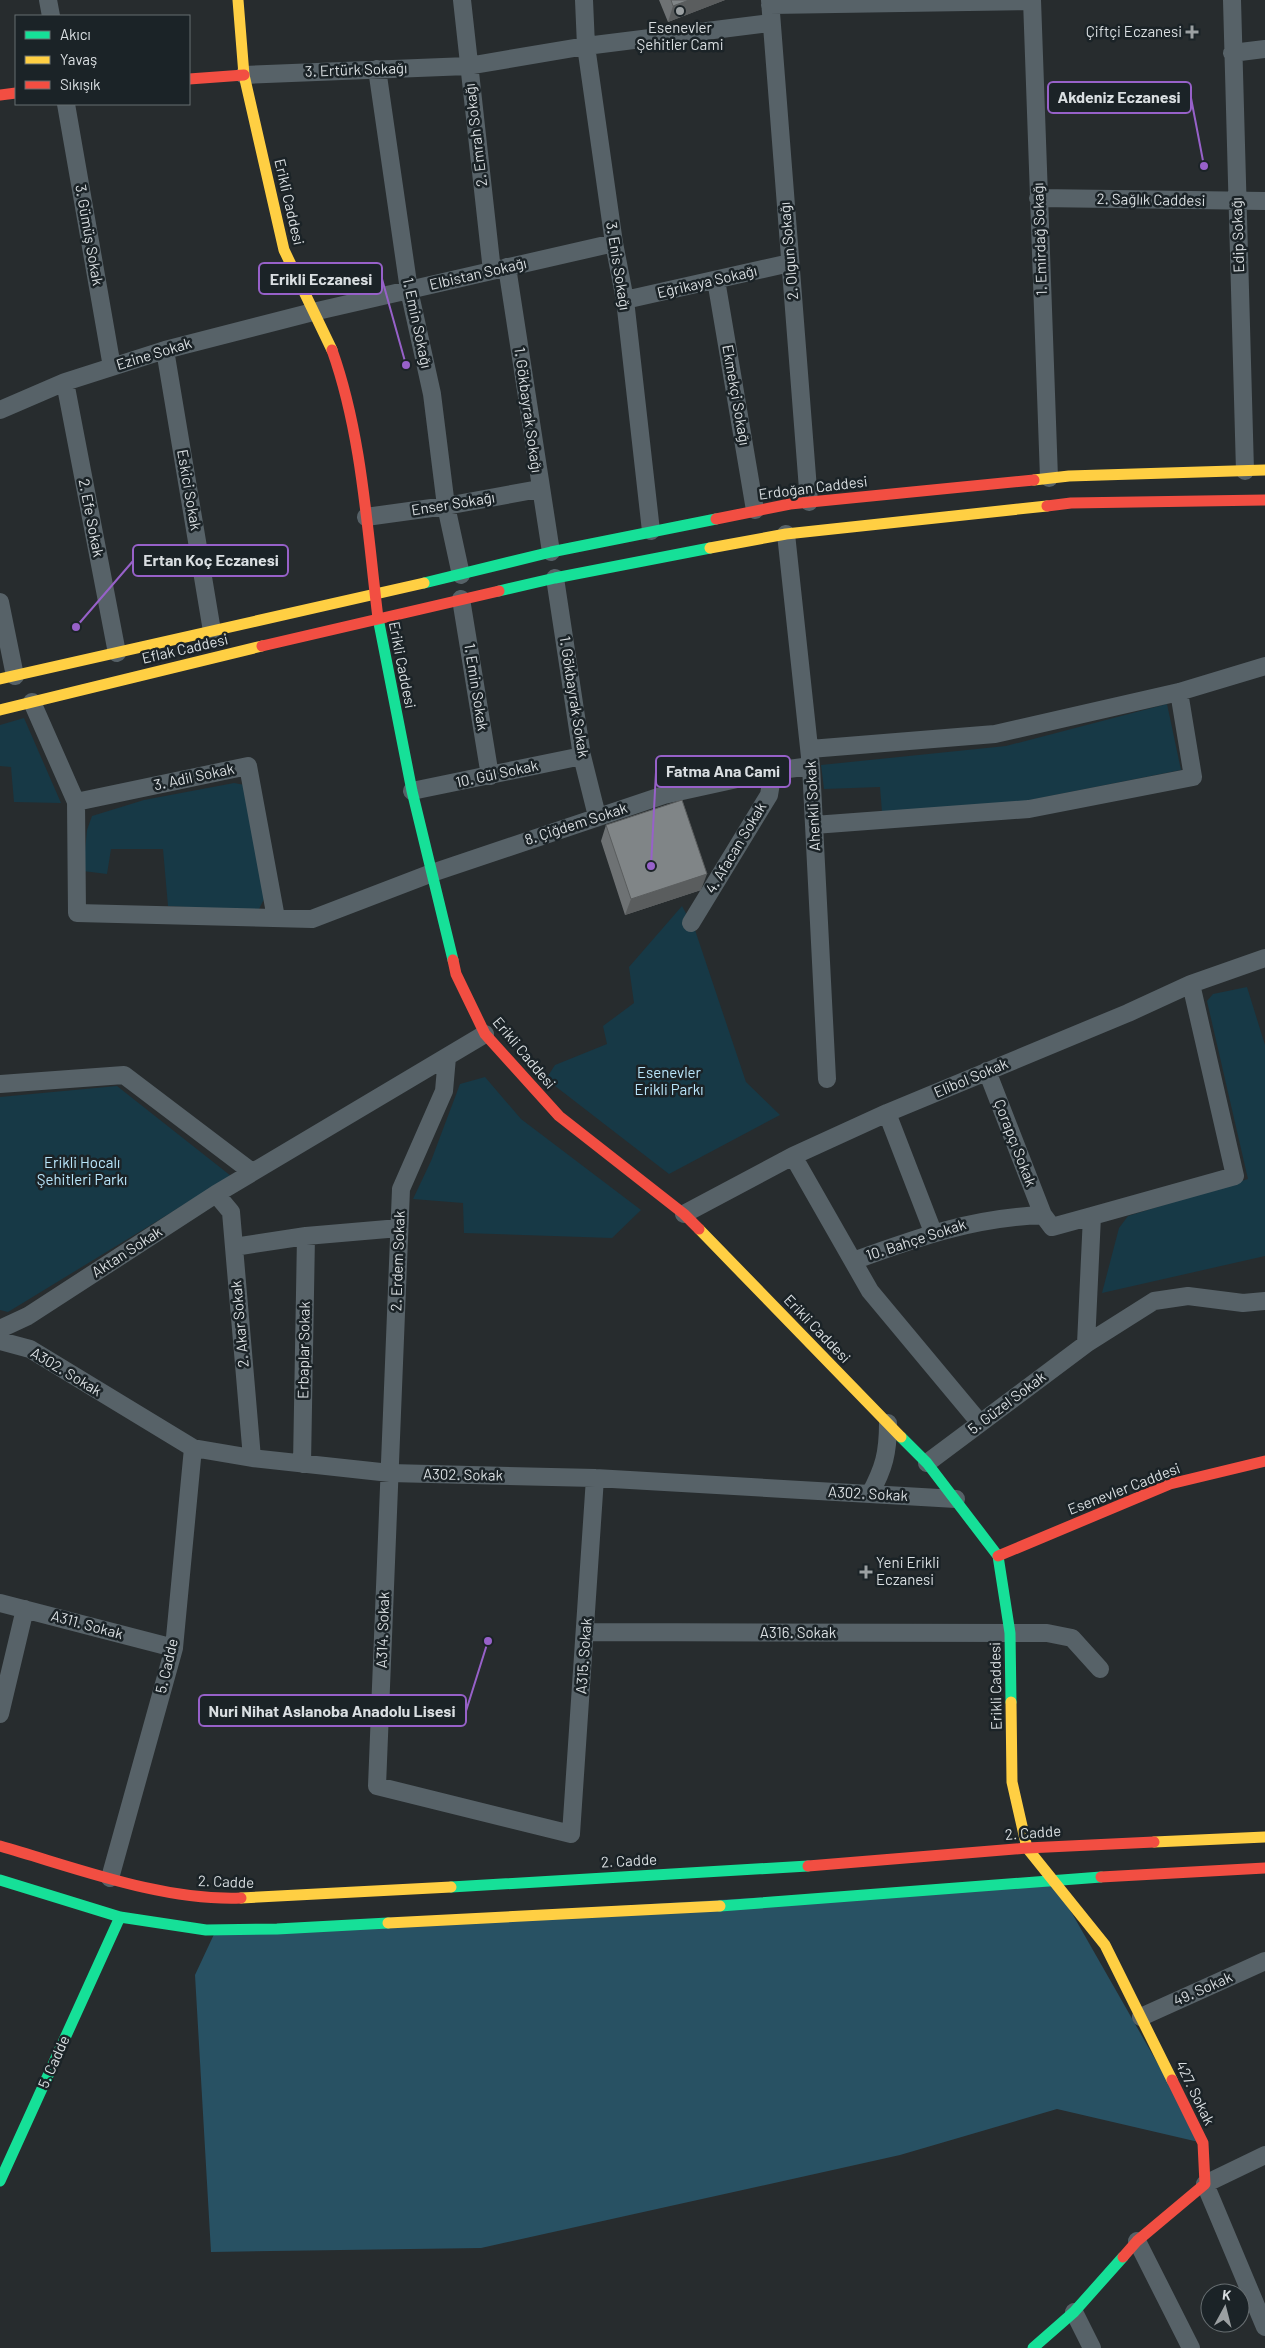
<svg xmlns="http://www.w3.org/2000/svg" width="1265" height="2348" viewBox="0 0 1265 2348" font-family="Barlow,sans-serif">
	<style>
		.green { fill: #173946 }
		.water { fill: #285163 }
		.lines { fill: none; stroke-linecap: round; stroke-linejoin: round }
		.street { stroke: #576268; stroke-width: 18 }
		.fast { stroke: #16e098; stroke-width: 11 }
		.slow { stroke: #ffcf43; stroke-width: 11 }
		.jam { stroke: #f24e42; stroke-width: 11 }
		.wall { fill: #6e7274 }
		.shaded-wall { fill: #5a5d5e }
		.building { fill: #808587; stroke: #5a5d5e }
		.poi-dot { fill: #9ba0a2; stroke: #1b2327; stroke-width: 2 }
		.labels { text-anchor: middle; stroke-width: 5; stroke-linejoin: round; paint-order: stroke }
		.poi-label { font-size: 15px; fill: #d9dee1; stroke: #1b2327 }
		.street-label { font-size: 15px; fill: #d9dee1; stroke: #1b2327 }
		.park-label { font-size: 15px; fill: #b9e5fa; stroke: #1b2327 }
		.leader { fill: none; stroke: #9761c9; stroke-width: 2 }
		.callout-dot { fill: #9761c9; stroke: #1b2327; stroke-width: 2 }
		.callout { fill: #1b2327; stroke: #9761c9; stroke-width: 2 }
		.callout-label { font-size: 16px; text-anchor: middle; font-weight: bold; fill: #d9dee1 }
	</style>
	<rect width="100%" height="100%" fill="#272c2e"/>
	<path class="green" d="M1167 704 1181 770 1025 801 882 812 880 787 824 789 821 765 1006 746Z
		M24 718 61 803 14 802 11 767 0 766V725Z
		M234 783 245 785 265 897 258 911 168 906 163 849H111L107 874 83 871 87 830 92 816 144 800Z
		M682 906 695 930 746 1082 780 1115 669 1174 546 1079 555 1065 607 1044 603 1026 634 1003 629 967Z
		M1247 987 1265 1045V1256L1102 1293 1119 1228 1128 1216 1248 1179 1207 1001 1213 994Z
		M485 1077 521 1119 641 1210 612 1238 464 1233 463 1203 413 1199 431 1161 460 1084Z
		M117 1086 231 1176 8 1312 0 1310V1097Z"/>
	<path class="water" d="M1053 1880 1203 2143 1057 2109 900 2155 481 2248 211 2252 195 1975 216 1930Z"/>
	<g class="lines">
		<path class="street" d="M48 0 51 16
			M462 0 492 271
			M584 0 586 46 614 243 625 300 651 531
			M770 0 809 502
			M1032 0 1049 478
			M1232 0 1245 471
			M770 5 1032 1
			M1232 53 1265 49
			M377 69 409 290 432 394 446 506 461 575
			M244 75 468 66 586 46 770 23
			M66 104 112 367
			M1038 198 1265 201
			M507 267 551 552
			M716 280 755 510
			M625 300 790 263
			M165 350 212 631
			M65 382 117 653
			M0 410 65 382 165 350 313 312 614 243
			M366 517 446 506 539 489
			M786 534 811 766 827 1079
			M555 578 582 756 597 816
			M461 599 490 776
			M0 602 15 676
			M32 702 76 802 77 913 312 919 432 873 664 795 773 771 811 766
			M810 749 995 734 1179 692 1265 666
			M412 791 582 756
			M76 802 248 766 276 918
			M814 825 1029 809 1193 777 1179 692
			M691 923 769 795 773 771
			M447 1057 444 1091 401 1189 377 1786 571 1834 595 1478
			M987 1071 1043 1215
			M0 1084 124 1075 252 1172
			M887 1113 933 1232
			M793 1156 870 1291 980 1423
			M216 1194 231 1212 252 1458
			M684 1214 793 1156 887 1113 1128 1013 1191 984 1265 958
			M234 1247 306 1236 399 1228
			M853 1261C919 1237 972 1218 1043 1215L1052 1227 1092 1216
			M0 1329 28 1316 216 1194 485 1034
			M0 1341 30 1349 193 1448 252 1458 390 1473 595 1478 956 1499
			M1086 1344 1092 1216 1235 1176 1191 984
			M927 1463 1086 1344 1154 1301 1188 1296 1243 1303 1265 1301
			M302 1464 306 1236
			M870 1494C884 1468 888 1453 888 1423
			M0 1603 174 1648
			M586 1632 1047 1633 1072 1638 1100 1669
			M0 1714 25 1609
			M110 1878 174 1648 193 1448
			M1141 2017 1265 1961
			M1265 2155 1205 2184 1265 2327
			M1137 2241 1191 2348
			M1074 2312 1092 2348"/>
		<path class="fast" d="M424 583 551 552 716 519
			M499 591 555 578 710 548
			M378 618 412 791 453 960
			M901 1437 927 1463 998 1556 1010 1633 1011 1702
			M0 1880 120 1917 206 1930 277 1929 388 1923
			M451 1887 808 1866
			M720 1906 1101 1877
			M0 2181 120 1917
			M1033 2348 1074 2312 1123 2257"/>
		<path class="slow" d="M238 0 244 75 284 250 332 350
			M1034 480 1069 476 1265 470
			M710 548 786 534 1047 506
			M0 679 424 583
			M0 710 262 646
			M699 1229 901 1437
			M1011 1702 1012 1782 1027 1848 1105 1945 1172 2080
			M1154 1842 1265 1837
			M241 1898 451 1887
			M388 1923 720 1906"/>
		<path class="jam" d="M189 79 244 75
			M0 95 16 93
			M332 350C362 434 367 529 378 618
			M1047 506 1071 503 1265 500
			M716 519 790 504 1034 480
			M262 646 499 591
			M453 960 456 974 485 1034 559 1116 684 1214 699 1229
			M998 1556 1170 1484 1265 1461
			M0 1846C77 1868 162 1901 241 1898
			M808 1866 1027 1848 1154 1842
			M1101 1877 1265 1868
			M1123 2257 1137 2241 1205 2184 1203 2143 1172 2080"/>
	</g>
	<path class="wall" d="M659 0H725L668 22Z
		M606 825 701 890 625 915 601 841Z"/>
	<path class="shaded-wall" d="M689 0H725L668 22 673 6Z
		M707 874 701 890 625 915 631 899Z"/>
	<path class="building" d="M671 0H689L673 6Z
		M682 800 707 874 631 899 606 825Z"/>
	<g class="poi-dot">
		<circle cx="680" cy="11" r="5"/>
		<path d="M1189.5 24.5h5v5h5v5h-5v5h-5v-5h-5v-5h5z"/>
		<path d="M863.5 1564.5h5v5h5v5h-5v5h-5v-5h-5v-5h5z"/>
	</g>
	<g class="labels">
		<g class="poi-label">
			<text x="680" y="33">Esenevler<tspan x="680" dy="17">Şehitler Cami</tspan></text>
			<text x="1182" y="37" text-anchor="end">Çiftçi Eczanesi</text>
			<text x="876" y="1568" text-anchor="start">Yeni Erikli<tspan x="876" dy="17">Eczanesi</tspan></text>
		</g>
		<g class="street-label">
			<text transform="translate(356 70) rotate(-2)" y="5">3. Ertürk Sokağı</text>
			<text transform="translate(476 135) rotate(-97)" y="5">2. Emrah Sokağı</text>
			<text transform="translate(1151 200) rotate(1)" y="5">2. Sağlık Caddesi</text>
			<text transform="translate(289 202) rotate(77)" y="5">Erikli Caddesi</text>
			<text transform="translate(89 235) rotate(80)" y="5">3. Gümüş Sokak</text>
			<text transform="translate(1238 235) rotate(-92)" y="5">Edip Sokağı</text>
			<text transform="translate(1040 239) rotate(-92)" y="5">1. Emirdağ Sokağı</text>
			<text transform="translate(789 251) rotate(-95)" y="5">2. Olgun Sokağı</text>
			<text transform="translate(618 266) rotate(81)" y="5">3. Enis Sokağı</text>
			<text transform="translate(478 274) rotate(-13)" y="5">Elbistan Sokağı</text>
			<text transform="translate(707 282) rotate(-13)" y="5">Eğrikaya Sokağı</text>
			<text transform="translate(417 323) rotate(78)" y="5">1. Emin Sokağı</text>
			<text transform="translate(154 354) rotate(-17)" y="5">Ezine Sokak</text>
			<text transform="translate(736 395) rotate(80)" y="5">Ekmekçi Sokağı</text>
			<text transform="translate(528 410) rotate(82)" y="5">1. Gökbayrak Sokağı</text>
			<text transform="translate(813 488) rotate(-7)" y="5">Erdoğan Caddesi</text>
			<text transform="translate(189 490) rotate(80)" y="5">Eskici Sokak</text>
			<text transform="translate(453 504) rotate(-9)" y="5">Enser Sokağı</text>
			<text transform="translate(91 518) rotate(79)" y="5">2. Efe Sokak</text>
			<text transform="translate(185 649) rotate(-13)" y="5">Eflak Caddesi</text>
			<text transform="translate(402 665) rotate(79)" y="5">Erikli Caddesi</text>
			<text transform="translate(476 687) rotate(81)" y="5">1. Emin Sokak</text>
			<text transform="translate(574 697) rotate(81)" y="5">1. Gökbayrak Sokak</text>
			<text transform="translate(497 774) rotate(-12)" y="5">10. Gül Sokak</text>
			<text transform="translate(194 777) rotate(-12)" y="5">3. Adil Sokak</text>
			<text transform="translate(813 806) rotate(-93)" y="5">Ahenkli Sokak</text>
			<text transform="translate(576 824) rotate(-18)" y="5">8. Çiğdem Sokak</text>
			<text transform="translate(736 848) rotate(-59)" y="5">4. Afacan Sokak</text>
			<text transform="translate(524 1053) rotate(50)" y="5">Erikli Caddesi</text>
			<text transform="translate(971 1078) rotate(-23)" y="5">Elibol Sokak</text>
			<text transform="translate(1015 1143) rotate(69)" y="5">Çorapçı Sokak</text>
			<text transform="translate(916 1240) rotate(-18)" y="5">10. Bahçe Sokak</text>
			<text transform="translate(127 1252) rotate(-33)" y="5">Aktan Sokak</text>
			<text transform="translate(398 1261) rotate(-88)" y="5">2. Erdem Sokak</text>
			<text transform="translate(240 1324) rotate(-95)" y="5">2. Akar Sokak</text>
			<text transform="translate(817 1329) rotate(46)" y="5">Erikli Caddesi</text>
			<text transform="translate(304 1350) rotate(-89)" y="5">Erbaplar Sokak</text>
			<text transform="translate(66 1372) rotate(31)" y="5">A302. Sokak</text>
			<text transform="translate(1007 1403) rotate(-37)" y="5">5. Güzel Sokak</text>
			<text transform="translate(463 1475) rotate(1)" y="5">A302. Sokak</text>
			<text transform="translate(1124 1489) rotate(-21)" y="5">Esenevler Caddesi</text>
			<text transform="translate(868 1494) rotate(3)" y="5">A302. Sokak</text>
			<text transform="translate(87 1625) rotate(15)" y="5">A311. Sokak</text>
			<text transform="translate(383 1630) rotate(-88)" y="5">A314. Sokak</text>
			<text x="798" y="1638">A316. Sokak</text>
			<text transform="translate(584 1656) rotate(-86)" y="5">A315. Sokak</text>
			<text transform="translate(167 1666) rotate(-77)" y="5">5. Cadde</text>
			<text transform="translate(996 1686) rotate(-91)" y="5">Erikli Caddesi</text>
			<text transform="translate(1033 1833) rotate(-4)" y="5">2. Cadde</text>
			<text transform="translate(629 1861) rotate(-3)" y="5">2. Cadde</text>
			<text transform="translate(226 1882) rotate(2)" y="5">2. Cadde</text>
			<text transform="translate(1203 1989) rotate(-24)" y="5">49. Sokak</text>
			<text transform="translate(54 2062) rotate(-66)" y="5">5. Cadde</text>
			<text transform="translate(1195 2093) rotate(64)" y="5">427. Sokak</text>
		</g>
		<g class="park-label">
			<text x="669" y="1078">Esenevler<tspan x="669" dy="17">Erikli Parkı</tspan></text>
			<text x="82" y="1168">Erikli Hocalı<tspan x="82" dy="17">Şehitleri Parkı</tspan></text>
		</g>
	</g>
	<path class="leader" d="M1204 166L1191 98M406 365L382 279M76 627L133 561M651 866L656 772M488 1641L466 1711"/>
	<g class="callout-dot">
		<circle cx="1204" cy="166" r="5"/>
		<circle cx="406" cy="365" r="5"/>
		<circle cx="76" cy="627" r="5"/>
		<circle cx="651" cy="866" r="5"/>
		<circle cx="488" cy="1641" r="5"/>
	</g>
	<g class="callout">
		<rect x="1048" y="82" width="143" height="31" rx="5"/>
		<rect x="259" y="263" width="123" height="31" rx="5"/>
		<rect x="133" y="545" width="155" height="31" rx="5"/>
		<rect x="656" y="756" width="134" height="31" rx="5"/>
		<rect x="199" y="1695" width="267" height="31" rx="5"/>
	</g>
	<g class="callout-label">
		<text x="1119" y="103">Akdeniz Eczanesi</text>
		<text x="321" y="285">Erikli Eczanesi</text>
		<text x="211" y="566">Ertan Koç Eczanesi</text>
		<text x="723" y="777">Fatma Ana Cami</text>
		<text x="332" y="1717">Nuri Nihat Aslanoba Anadolu Lisesi</text>
	</g>
	<rect x="15" y="15" width="175" height="90" fill="#1b2327" stroke="#676e71"/>
	<rect x="25" y="31" width="25" height="8" fill="#16e098" stroke="#676e71"/>
	<text x="60" y="40" font-size="15" fill="#d9dee1">Akıcı</text>
	<rect x="25" y="56" width="25" height="8" fill="#ffcf43" stroke="#676e71"/>
	<text x="60" y="65" font-size="15" fill="#d9dee1">Yavaş</text>
	<rect x="25" y="81" width="25" height="8" fill="#f24e42" stroke="#676e71"/>
	<text x="60" y="90" font-size="15" fill="#d9dee1">Sıkışık</text>
	<g transform="translate(1225 2308) rotate(7)"><circle r="24" fill="#1b2327" stroke="#676e71"/>
	<path d="M0-4L9 19L0 12L-9 19Z" fill="#9ba0a2"/>
	<text y="-8" font-size="14" font-weight="bold" text-anchor="middle" fill="#d9dee1">K</text>
	</g>
</svg>
